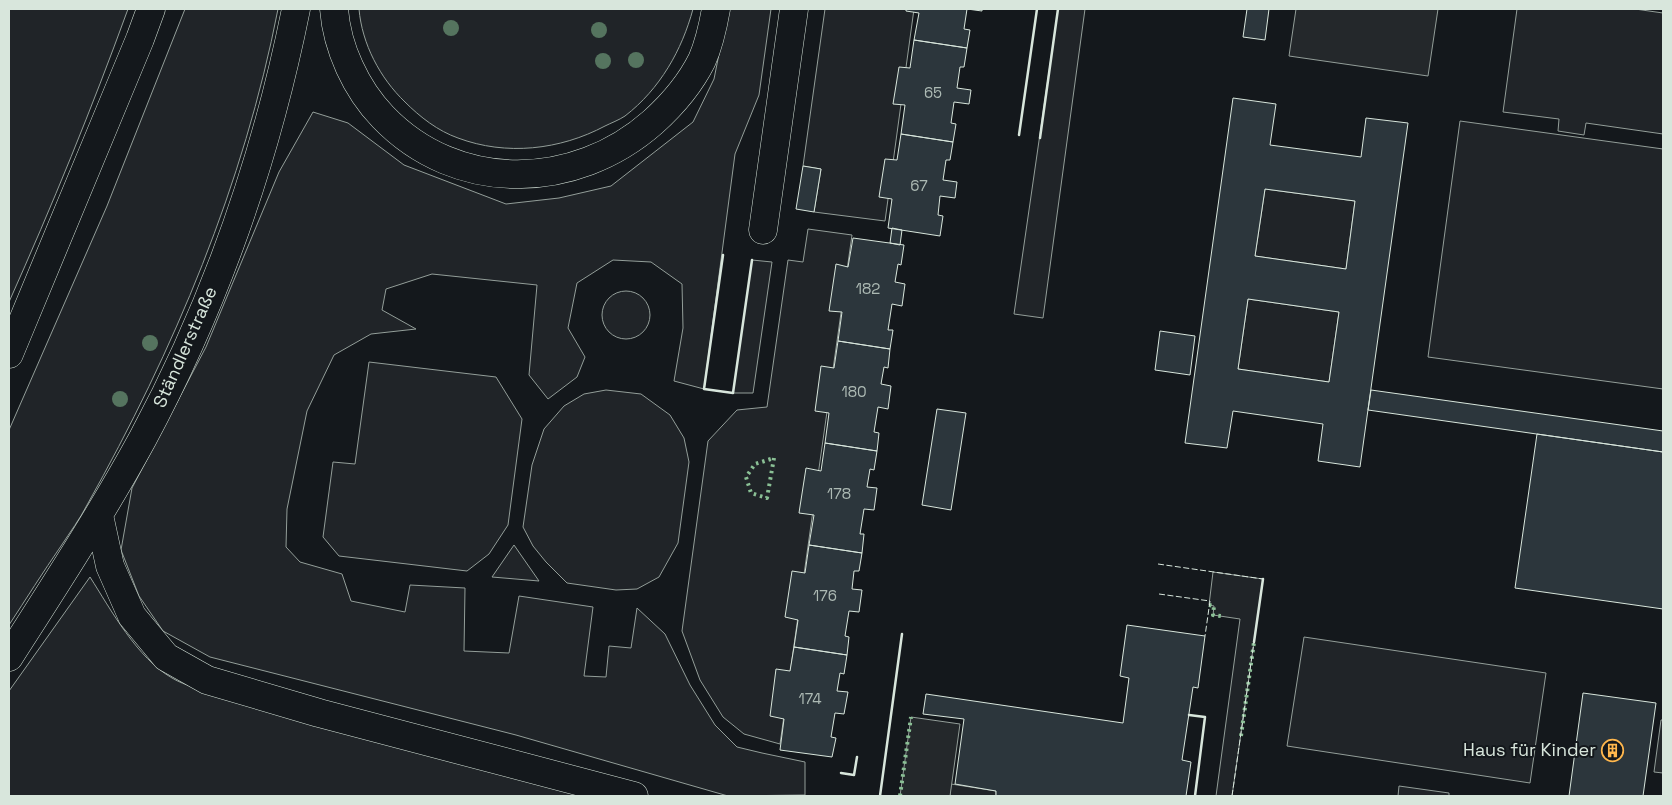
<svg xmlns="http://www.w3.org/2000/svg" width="1672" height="805" viewBox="0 0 1672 805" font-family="'Space Grotesk',sans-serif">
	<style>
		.green { fill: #202428; stroke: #939e99 }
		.parking { fill: #24282b; stroke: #939e99 }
		.building { fill: #2c363c; stroke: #d8e6dc; fill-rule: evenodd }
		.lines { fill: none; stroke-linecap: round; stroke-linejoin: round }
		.minor-casing { stroke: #d8e6dc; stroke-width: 29 }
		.highway-casing { stroke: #d8e6dc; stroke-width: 29 }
		.minor { stroke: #14181c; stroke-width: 28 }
		.highway { stroke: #14181c; stroke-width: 28 }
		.hedge { stroke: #8ac095; stroke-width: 4; stroke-dasharray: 2.5 4; stroke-linecap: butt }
		.fence { stroke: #d8e6dc; stroke-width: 1; stroke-dasharray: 6 2.5; stroke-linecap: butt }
		.wall { stroke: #d8e6dc; stroke-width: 2.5 }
		.tree { fill: #55745f }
		.labels { text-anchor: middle; stroke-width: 4; stroke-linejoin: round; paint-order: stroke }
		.number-label { font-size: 15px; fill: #adbab4 }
		.street-label { font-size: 18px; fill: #d8e6dc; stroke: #14181c }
		.poi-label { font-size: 18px; fill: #d8e6dc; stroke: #14181c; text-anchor: end }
	</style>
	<rect width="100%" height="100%" fill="#14181c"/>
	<path class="green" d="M9 9H128C92 108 52 206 9 302Z
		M185 9H278C244 184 174 350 87 505 80 519 70 532 61 546 43 572 26 599 9 625V430L107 206Z
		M359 9H693C682 50 660 89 625 116 619 120 611 123 605 126 560 150 506 156 458 138 438 131 420 117 405 102 380 78 362 44 359 9Z
		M728 9H771L759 95 735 154 704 389 674 381 683 328 682 284 651 262 613 260 577 283 568 328 585 357 577 377 548 399 529 375 537 285 432 274 386 289 382 310 416 329 371 334 334 355 307 411 287 509 286 547 300 562 342 574 351 601 405 612 410 585 465 588 464 651 509 653 519 596 593 607 584 676 606 677 609 646 631 648 637 608 665 634 690 685 715 725 737 747 762 753 805 762V795L728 796 516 735 210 657 163 631 139 596 121 550 132 488 206 347 279 172 313 112 348 123 404 165 506 204 559 198 611 186 693 122 714 79Z
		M825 9H914L885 221 814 212 821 169 803 166Z
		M1058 9H1085L1043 318 1014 314Z
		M1517 9H1635L1663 13V134L1586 123 1584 135 1558 131 1559 119 1503 112Z
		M1460 121 1663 149V389L1428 357Z
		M1265 189 1355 201 1346 269 1255 256Z
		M808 229 852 235 780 744 744 734 723 717 700 680 682 631 708 441 737 410 767 407 788 260 803 262Z
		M752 260 772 262 753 393H733Z
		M602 315a24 24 0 1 1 48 0a24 24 0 1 1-48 0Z
		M1248 299 1339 312 1329 382 1238 369Z
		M369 362 496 377 522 419 508 525 489 554 467 571 339 556 323 537 333 462 355 464Z
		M606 390 641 394 670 415 684 438 689 462 678 543 659 577 637 589 616 590 567 583 546 562 533 546 523 527 532 465 544 429 564 406 584 394Z
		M514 545 539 581 492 577Z
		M1213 572 1263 579 1232 796H1216L1240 619 1213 615 1214 606 1209 605Z
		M90 577C111 610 137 658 172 678 185 686 202 689 216 694L593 796H9V691Z
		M1304 637 1546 673 1530 783 1287 746Z
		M951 784 996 791V796H950Z
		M1399 786 1449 793V796H1398Z"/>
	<path class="parking" d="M1296 9H1438L1428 76 1289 56Z
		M911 717 960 724 950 796H900Z
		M1661 720H1663V773L1654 772Z"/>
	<path class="building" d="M906 9H982V11L967 9 964 29 970 30 967 48 914 40 919 13 906 11Z
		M1247 9H1269L1265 40 1243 37Z
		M914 40 967 48 964 67H960L957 88 971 90 969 104 954 102 951 123 956 124 953 142 901 134 905 105 893 104 899 67 910 68Z
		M1233 98 1276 104 1270 145 1361 157 1366 118 1408 123 1360 467 1318 461 1323 424 1233 411 1227 448 1185 443ZM1265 189 1355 201 1346 269 1255 256ZM1248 299 1339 312 1329 382 1238 369Z
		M901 134 953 142 950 160H946L943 180 957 182 955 198 940 196 938 215 943 216 940 236 888 228 892 199 879 197 885 159 897 160Z
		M803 166 821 169 814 212 796 209Z
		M892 228 902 230 900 245 890 243Z
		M853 238 904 245 901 265 898 264 895 282 905 284 902 306 892 304 888 330H893L890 349 838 341 842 312 829 311 836 264 848 267Z
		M1160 331 1195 336 1190 375 1155 370Z
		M838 341 890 349 888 368 884 367 881 384 891 386 888 409 878 407 874 432 879 433 877 451 825 443 829 413 815 411 821 366 834 368Z
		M1371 390 1663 431V452L1368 410Z
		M937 409 966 413 951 510 922 505Z
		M1537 434 1663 452V609L1515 588Z
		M825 443 877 451 874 470 870 469 867 487 877 488 874 510 864 509 860 534H864L862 553 809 545 814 515 799 513 806 468 821 471Z
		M809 545 862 553 859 571H854L852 589 862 590 859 612 849 611 845 636 849 637 847 655 794 647 798 620 785 617 792 571 805 573Z
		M1127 625 1205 636 1198 688 1193 687 1182 760 1191 762 1186 796H996V791L955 784 964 719 923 714 926 694 1123 723 1129 678 1120 676Z
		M794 647 847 655 844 674 840 673 837 691 848 692 844 714 835 713 831 737 836 738 832 757 780 750 784 719 770 716 776 669 790 671Z
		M1583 693 1656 703 1643 796H1569Z"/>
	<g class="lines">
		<defs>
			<path id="minor" d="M763 230 794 9"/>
			<path id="highway" d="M334 9C337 48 356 89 383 117 457 194 575 191 653 122 673 104 690 84 702 60 709 44 713 26 716 9
				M9 354 140 39 151 9
				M99 515 110 566 132 616 166 657 207 680 319 713 634 796
				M9 657C55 585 102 513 143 438 215 304 266 158 296 9"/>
		</defs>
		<use href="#minor" class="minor-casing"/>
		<use href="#highway" class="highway-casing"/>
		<use href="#minor" class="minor"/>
		<use href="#highway" class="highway"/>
		<path class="hedge" d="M774 458 767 498 751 493 746 477 755 464Z
			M1209 605 1214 606 1213 615 1221 616
			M1241 736 1254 642
			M900 796 911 717"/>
		<path class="fence" d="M723 255 704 389 733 393
			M1158 564 1263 579
			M1159 594 1210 601 1205 636
			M1232 796 1254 642"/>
		<path class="wall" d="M1019 135 1037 9
			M1040 138 1058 9
			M723 255 704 389 733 393 752 260
			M1254 642 1263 579
			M1189 715 1205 717 1195 796
			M841 773 854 775 857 757
			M880 796 902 634"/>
	</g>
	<g class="tree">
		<circle cx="451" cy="28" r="8"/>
		<circle cx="599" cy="30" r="8"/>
		<circle cx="636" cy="60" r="8"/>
		<circle cx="603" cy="61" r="8"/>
		<circle cx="150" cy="343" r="8"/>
		<circle cx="120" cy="399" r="8"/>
	</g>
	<defs>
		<symbol id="building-ring" viewBox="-11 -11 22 22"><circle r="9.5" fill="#14181c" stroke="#ffb74d" stroke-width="1.5"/><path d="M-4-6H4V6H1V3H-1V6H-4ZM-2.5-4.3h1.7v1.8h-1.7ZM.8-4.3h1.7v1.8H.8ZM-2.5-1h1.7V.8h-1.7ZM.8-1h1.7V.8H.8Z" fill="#ffb74d"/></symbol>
	</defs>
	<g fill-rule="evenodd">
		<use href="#building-ring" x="1600" y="738" width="25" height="25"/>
	</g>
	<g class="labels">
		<g class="number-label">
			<text x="933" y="98">65</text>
			<text x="919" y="191">67</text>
			<text x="868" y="294">182</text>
			<text x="854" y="397">180</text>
			<text x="839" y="499">178</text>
			<text x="825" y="601">176</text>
			<text x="810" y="704">174</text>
		</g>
		<g class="street-label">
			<text transform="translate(185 347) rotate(-66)" y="6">Ständlerstraße</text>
		</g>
		<g class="poi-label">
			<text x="1596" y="756">Haus für Kinder</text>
		</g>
	</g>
	<rect width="1672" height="805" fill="none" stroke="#d8e6dc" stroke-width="20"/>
</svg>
